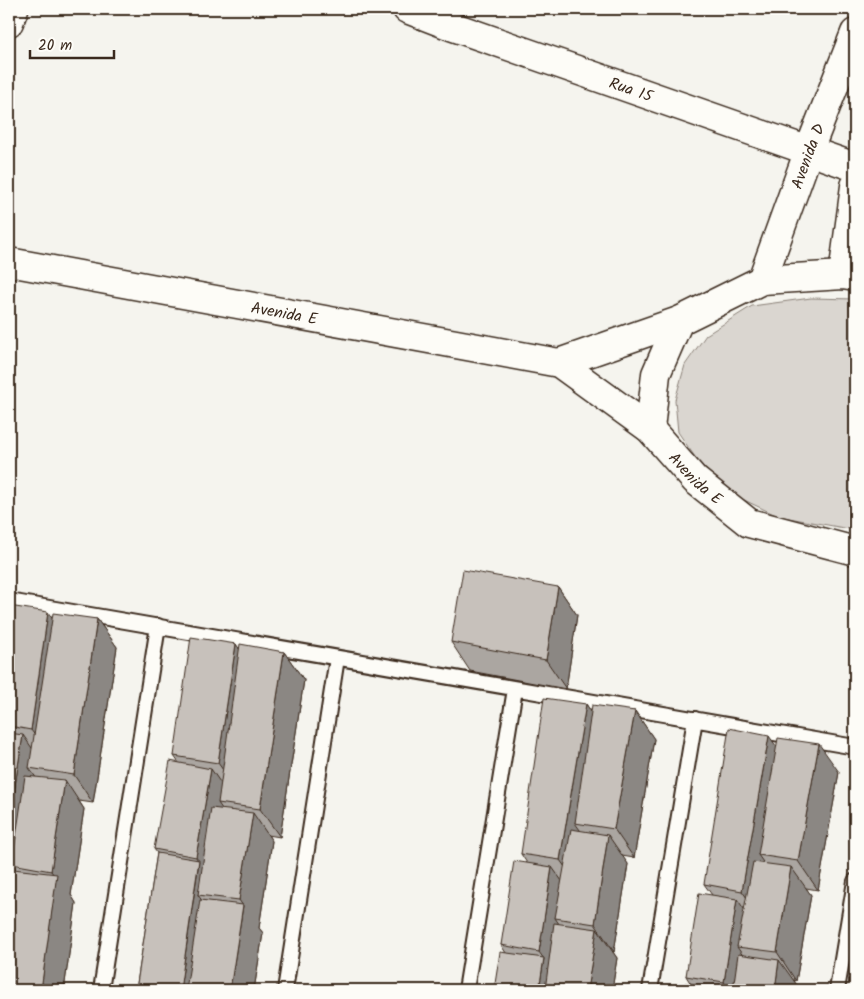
<svg xmlns="http://www.w3.org/2000/svg" width="864" height="999" viewBox="0 0 864 999" font-family="Kalam,sans-serif">
	<style>
		.green { fill: #dad6d0; stroke: #8a8077 }
		.lines { fill: none; stroke-linecap: round; stroke-linejoin: round }
		.service-casing { stroke: #3b2a1e; stroke-width: 18 }
		.minor-casing { stroke: #3b2a1e; stroke-width: 31 }
		.service { stroke: #fdfcf7; stroke-width: 14 }
		.minor { stroke: #fdfcf7; stroke-width: 28 }
		.wall { fill: #aba6a1; stroke: #3b2a1e }
		.shaded-wall { fill: #8b8783; stroke: #3b2a1e }
		.building { fill: #c7c1bb; stroke: #3b2a1e }
		.labels { text-anchor: middle; stroke-width: 4; stroke-linejoin: round; paint-order: stroke }
		.street-label { font-size: 16px; fill: #3b2a1e; stroke: #fdfcf7 }
	</style>
	<rect width="100%" height="100%" fill="#f5f4ee"/>
	<filter id="ink" filterUnits="userSpaceOnUse"><feTurbulence type="fractalNoise" baseFrequency=".02" numOctaves="2"/><feDisplacementMap in="SourceGraphic" scale="10" xChannelSelector="R" yChannelSelector="G"/><feConvolveMatrix kernelMatrix="1 2 1 2 8 2 1 2 1" color-interpolation-filters="sRGB"/></filter>
	<g filter="url(#ink)">
		<path class="green" d="M811 298 855 299V530L778 516 725 491 695 457 678 432 675 400 685 365 706 335 752 306Z"/>
		<g class="lines">
			<defs>
				<path id="service" d="M9 601 855 747
					M101 990 158 626
					M285 990 337 658
					M466 990 515 689
					M650 990 695 719
					M837 990 855 881"/>
				<g id="minor">
					<path id="s1" d="M407 9 451 26 855 167"/>
					<path d="M9 22 14 9"/>
					<path id="s2" d="M9 262 559 363 650 429 695 480 749 523 855 551"/>
					<path d="M843 275 855 186"/>
					<path id="s3" d="M762 280 809 150 855 33"/>
					<path d="M559 363 679 321 762 280 843 275 855 277"/>
					<path d="M650 429 656 374 679 321"/>
				</g>
			</defs>
			<use href="#service" class="service-casing"/>
			<use href="#minor" class="minor-casing"/>
			<use href="#service" class="service"/>
			<use href="#minor" class="minor"/>
		</g>
		<path class="wall" d="M558 587 577 615 566 689 470 671 451 642Z
			M9 606 52 619H97L117 647 93 803 79 801 84 809 71 895 76 903 64 990H9Z
			M236 644 239 650 284 652 304 680 280 837 268 835 272 841 259 928 263 933 254 990H136L157 853 154 849 179 763 174 756Z
			M586 704 591 712 635 711 654 739 634 858 622 856 628 864 614 952H613L617 958 612 990H494L506 953 501 945 527 863 521 854Z
			M776 746 839 772 818 890 806 888 811 895 796 981 793 980 799 988V990H684L691 984 686 976 712 895 704 884Z"/>
		<path class="shaded-wall" d="M558 587 577 615 566 689 546 660Z
			M48 612 67 641 51 758 31 730Z
			M97 619 117 647 93 803 74 775Z
			M236 644 255 673 238 791 218 763Z
			M284 652 304 680 280 837 260 809Z
			M586 704 605 733 575 823 588 841 580 888 560 860Z
			M635 711 654 739 634 858 614 829Z
			M23 735 43 764 29 768 40 783 12 864 28 888 9 988V856L12 829 9 823Z
			M769 736 789 764 758 855 770 872 762 919 742 891Z
			M819 744 839 772 818 890 798 861Z
			M211 769 231 798 218 803 227 816 198 895 215 919 204 990H180L199 862 196 857Z
			M65 780 84 809 71 895 76 903 64 990H41L56 878 51 871Z
			M253 813 272 841 259 928 263 933 254 990H230L243 906 239 900Z
			M608 835 628 864 614 952 595 924Z
			M552 867 572 895 555 918 566 934 563 990H539L544 959 539 952Z
			M791 867 811 895 796 981 777 952Z
			M737 899 757 927 737 947 751 967 747 990H729L724 982Z
			M597 929 617 958 612 990H587Z
			M779 960 799 988V990H775Z"/>
		<path class="building" d="M463 570 558 587 546 660 451 642Z
			M9 606 48 612 31 730 9 726Z
			M53 613 97 619 74 775 29 768Z
			M191 637 236 644 218 763 174 756Z
			M240 644 284 652 260 809 218 803Z
			M544 698 586 704 560 860 521 854Z
			M592 705 635 711 614 829 575 823Z
			M729 728 769 736 742 891 704 884Z
			M9 733 23 735 9 823Z
			M778 738 819 744 798 861 758 855Z
			M170 761 211 769 196 857 154 849Z
			M25 776 65 780 51 871 12 864Z
			M211 808 253 813 239 900 198 895Z
			M9 827 13 828 9 856Z
			M571 829 608 835 595 924 555 918Z
			M157 853 199 860 180 990H136Z
			M514 861 552 867 539 952 501 945Z
			M753 862 791 867 777 952 737 947Z
			M13 869 57 874 41 990H26L9 988V898Z
			M699 893 737 899 724 982 686 976Z
			M200 900 243 905 230 990H186Z
			M554 923 597 929 587 990H545Z
			M500 952 544 958 539 990H494Z
			M738 954 779 960 775 990H733Z
			M685 983 725 989V990H684Z"/>
	</g>
	<g class="labels">
		<g class="street-label">
			<text dy="6" stroke="none"><textPath href="#s1" startOffset="238">Rua 15</textPath></text>
			<text dy="6" stroke="none"><textPath href="#s3" startOffset="132">Avenida D</textPath></text>
			<text dy="6" stroke="none"><textPath href="#s2" startOffset="280">Avenida E</textPath></text>
			<text dy="6" stroke="none"><textPath href="#s2" startOffset="739">Avenida E</textPath></text>
		</g>
	</g>
	<rect width="864" height="999" fill="none" stroke="#fdfcf7" stroke-width="30"/>
	<rect x="15" y="15" width="834" height="969" fill="none" stroke="#3b2a1e" stroke-width="2" filter="url(#ink)"/>
	<path d="M30 50v8h84v-8" fill="none" stroke="#3b2a1e" stroke-width="2.5"/>
	<text x="38" y="50" font-size="15" fill="#3b2a1e" stroke="#fdfcf7" stroke-width="4" paint-order="stroke">20 m</text>
</svg>
